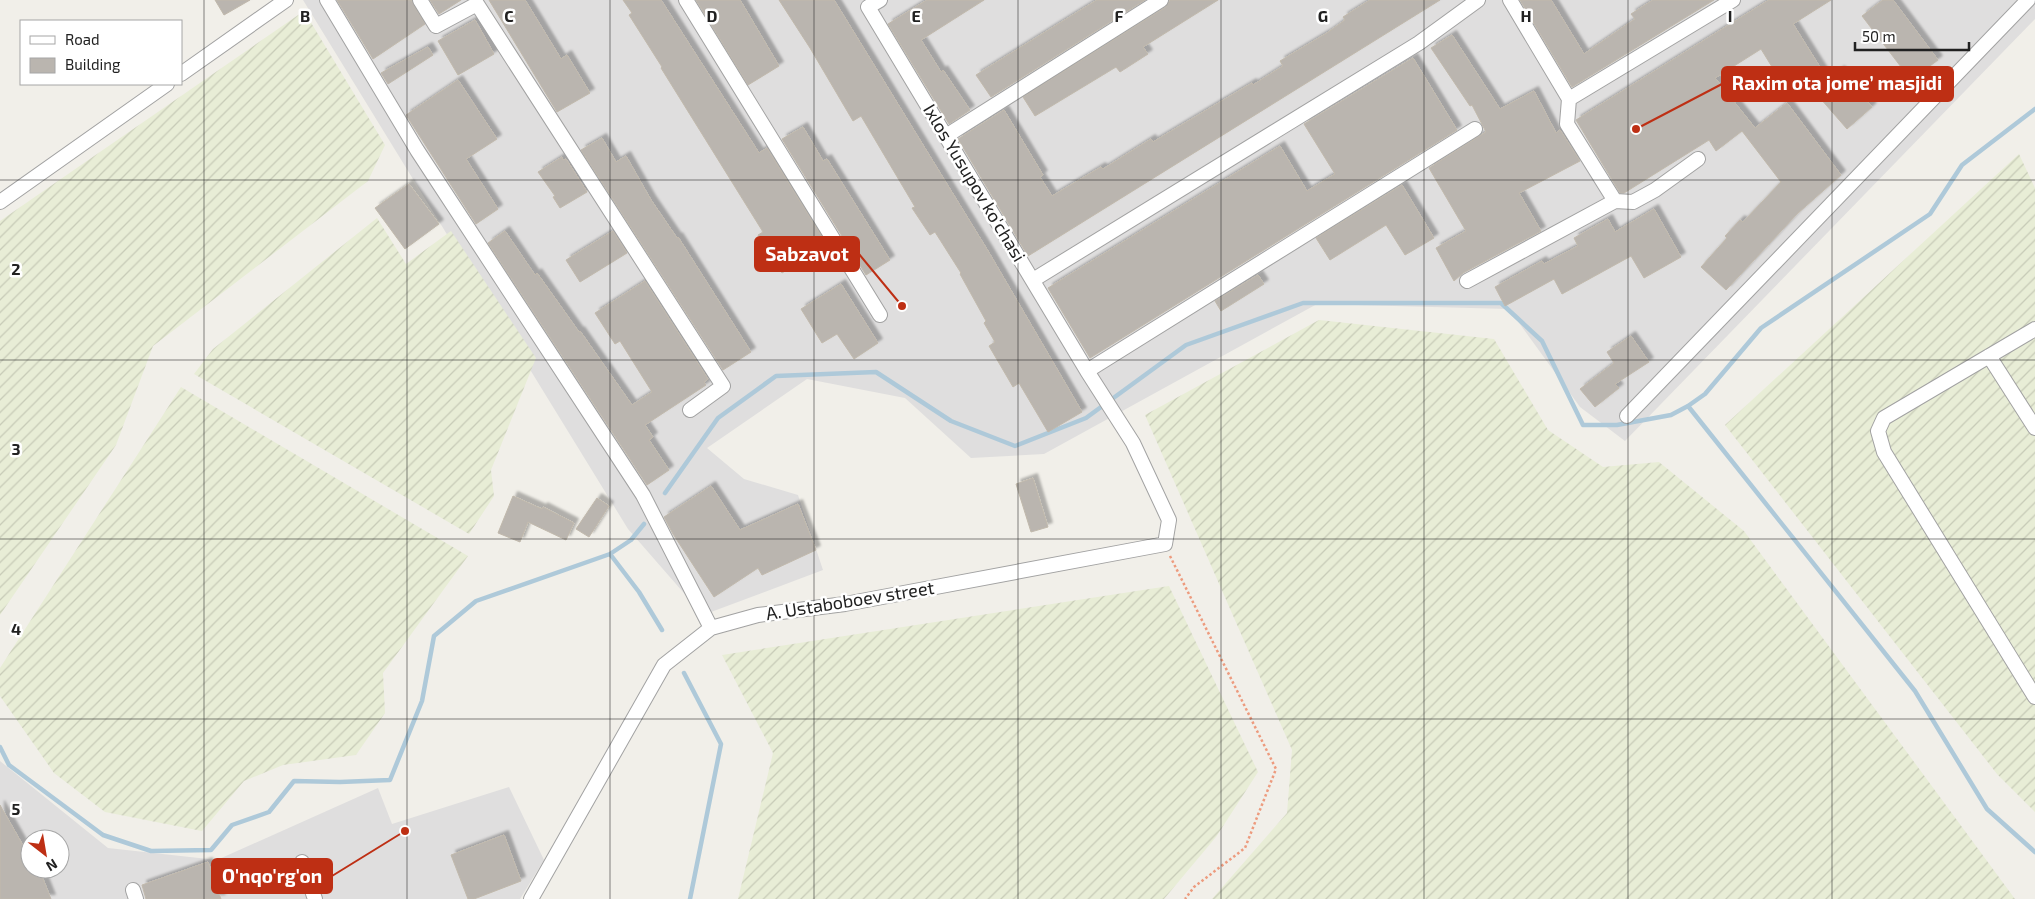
<svg xmlns="http://www.w3.org/2000/svg" width="2035" height="899" viewBox="0 0 2035 899" font-family="'Exo 2',sans-serif">
	<style>
		.residential { fill: #dfdede; fill-rule: evenodd }
		.farmland { fill: url(#farmland-furrows) }
		.lines { fill: none; stroke-linecap: round; stroke-linejoin: round }
		.stream { stroke: #aec9d9; stroke-width: 4.5 }
		.building { fill: #bab5af; stroke: #c1b9ac; filter: url(#shadow) }
		.street-casing { stroke: #a2a2a2; stroke-width: 16 }
		.path { stroke: #ed9b7e; stroke-width: 2.5; stroke-dasharray: 2.5 2.5; stroke-linecap: butt }
		.street { stroke: #fff; stroke-width: 14 }
		.grid { fill: none; stroke: #212121; stroke-width: 1; stroke-opacity: 0.55 }
		.labels { text-anchor: middle; stroke-width: 5; stroke-linejoin: round; paint-order: stroke }
		.street-label { font-size: 18px; fill: #212121; stroke: #fff }
		.grid-label { font-size: 16px; text-anchor: middle; font-weight: bold; fill: #212121; stroke: #fff; stroke-width: 5; stroke-linejoin: round; paint-order: stroke }
		.leader { fill: none; stroke: #be2f14; stroke-width: 2 }
		.callout-dot { fill: #be2f14; stroke: #fff; stroke-width: 2 }
		.callout { fill: #be2f14; stroke: #be2f14; stroke-width: 2 }
		.callout-label { font-size: 19px; text-anchor: middle; font-weight: bold; fill: #fff }
	</style>
	<defs>
		<pattern id="farmland-furrows" width="10" height="10" patternUnits="userSpaceOnUse" patternTransform="scale(1.25)"><rect width="10" height="10" fill="#e8edd6"/><path d="M-1 1l2-2M0 10L10 0M9 11l2-2" fill="none" stroke="#c7cbb7"/></pattern>
		<filter id="shadow"><feDropShadow dx="4.5" dy="-4.5" stdDeviation="1" flood-color="#0004"/></filter>
	</defs>
	<rect width="100%" height="100%" fill="#f1efe9"/>
	<path class="residential" d="M303 0H2035V19L1625 441 1580 407 1509 309 1317 304 1044 454 971 458 905 398 807 379 707 448 744 479 798 495 823 570 703 615 628 529Z
		M0 761 108 848 217 860 378 788 392 824 509 787 544 860 520 899H0ZM30 839H60V869H30Z"/>
	<path class="farmland" d="M304 11 385 145 368 181 153 346 116 445 0 615V221Z
		M2019 154 2035 188V812L1997 774 1725 425Z
		M377 218 406 264 451 231 536 358 491 470 494 496 469 534 194 374 213 349Z
		M1319 320 1494 339 1548 430 1603 467 1659 462 1744 531 2015 899H1212L1287 813 1292 750 1145 415Z
		M181 387 468 556 383 673 385 713 356 755 283 765 244 781 202 831 105 812 54 773 0 696V668Z
		M1169 586 1258 772 1216 837 1164 899H738L773 753 722 655Z"/>
	<g class="lines">
		<path class="stream" d="M1688 406 1915 691 1987 809 2035 852
			M665 493 718 418 776 376 876 372 951 421 1015 446 1086 418 1186 345 1303 303H1501L1542 341 1583 425H1617L1671 415 1688 406 1705 394 1761 328 1930 214 1962 165 2035 109
			M610 554 639 592 662 630
			M684 673 721 744 690 899
			M0 747 9 765 103 835 151 851 211 850 232 825 269 812 294 781 340 782 390 780 422 701 434 636 476 601 610 554 631 540 644 524"/>
	</g>
	<path class="building" d="M215 0H250L224 15Z
		M337 0H411L425 24 373 59Z
		M430 0H461L439 14Z
		M489 0H525L561 59 567 55 590 93 557 112Z
		M623 0H661L759 153 767 148 827 245 782 273 758 235 763 232 661 68 662 67 629 15 632 13Z
		M696 0H740L779 66 748 85Z
		M779 0H834L988 251 1082 412 1048 432 1019 383 1013 387 989 346 995 342 984 323 986 321 960 274 961 273 935 232 930 235 912 208 915 207 861 116 853 121 810 48Z
		M927 0H984L921 40 941 72 943 70 970 110 949 124 888 24Z
		M1097 0H1145L991 97 976 75Z
		M1170 0H1218L1143 47 1148 54 1120 72 1116 67 1035 116 1023 97 1166 7Z
		M1370 0H1440L1028 256 958 139 1004 110 1043 175 1040 177 1052 196 1101 167 1103 169 1151 139 1153 142 1252 83 1253 85 1283 66 1280 61 1327 33 1345 20 1343 17Z
		M1520 0H1551L1584 54 1635 19 1631 14 1653 0H1714L1572 87Z
		M1769 0H1831L1793 24 1828 80 1840 70 1872 107 1847 129 1806 82 1788 93 1761 49 1715 78 1755 128 1787 103 1841 175 1797 214 1726 290 1701 267 1727 238 1725 236 1740 220 1743 222 1781 182 1742 131 1716 151 1709 140 1624 193H1620L1576 120Z
		M1883 0H1893L1938 60 1911 80 1862 16Z
		M475 20 494 54 458 75 438 41Z
		M1452 35 1500 109 1534 91 1556 133 1560 130 1580 161 1519 193 1541 231 1463 273 1454 281 1436 248 1466 231 1429 168 1486 132 1472 105 1470 106 1431 48Z
		M428 47 433 55 388 84 381 73Z
		M1413 58 1457 130 1090 358 1048 288 1280 146 1307 191 1335 174 1304 124Z
		M458 80 497 139 466 159 498 209 476 224 406 115Z
		M803 127 823 161 827 159 890 260 866 275 782 139Z
		M602 138 616 162 626 156 651 200 677 238 678 237 751 352 723 370 581 150Z
		M562 157 563 160 566 159 587 192 560 208 553 197 555 196 538 172Z
		M409 184 439 224 405 249 375 208Z
		M1402 185 1434 238 1405 255 1386 225 1330 260 1316 238Z
		M1654 209 1681 257 1644 278 1631 256 1562 294 1554 279 1505 306 1495 287 1542 261 1544 264 1578 246 1574 238 1608 219 1615 232Z
		M505 231 535 275 537 273 579 332 580 331 632 405 652 392 620 341 615 344 595 313 645 281 708 379 704 382 706 385 645 425 653 437 649 440 669 470 647 485 488 243Z
		M613 231 627 253 580 282 566 260Z
		M1258 275 1264 284 1221 311 1215 301Z
		M841 284 878 343 854 359 837 334 822 343 801 309Z
		M1631 336 1649 362 1615 384 1619 388 1595 407 1580 389 1614 363 1607 352Z
		M1033 478 1048 527 1031 532 1016 484Z
		M711 486 740 530 798 504 816 550 762 575 758 568 714 597 673 534 664 517Z
		M513 496 542 509 543 507 574 523 566 540 528 522 520 542 498 533Z
		M597 498 609 506 589 537 576 529Z
		M0 805 25 849 30 847V869H39L51 899H0Z
		M504 835 521 881 474 899H468L451 855Z
		M208 862 221 899H146L142 885Z"/>
	<g class="lines">
		<defs>
			<path id="street" d="M327 0 417 150 643 495 711 628
				M420 0 436 26 477 4 723 386 690 410
				M686 0 880 315
				M1510 0 1569 99 1567 124 1615 201 1633 202 1655 190 1698 159
				M181 74 286 0
				M1569 99 1733 0
				M946 136 1161 0
				M0 202 167 84
				M1033 280 1419 43 1478 0
				M1467 281 1615 201
				M2035 329 1884 418 1878 431 1884 452 2035 697
				M1989 356 2035 428
				M1087 371 1475 129
				M1627 416 2028 0
				M302 862 315 899
				M133 890 136 899
				M531 899 664 665 711 628 758 615 845 604 1165 544 1169 520 1133 443 1087 371 868 7 880 0"/>
		</defs>
		<use href="#street" class="street-casing"/>
		<path class="path" d="M1170 556 1276 769 1245 848 1194 887 1185 899"/>
		<use href="#street" class="street"/>
	</g>
	<path class="grid" d="M204 0V899M407 0V899M610 0V899M814 0V899M1018 0V899M1221 0V899M1424 0V899M1628 0V899M1832 0V899M0 180H2035M0 360H2035M0 539H2035M0 719H2035"/>
	<g class="labels">
		<g class="street-label">
			<text transform="translate(974 183) rotate(59)" y="6">Ixlos Yusupov ko'chasi</text>
			<text transform="translate(850 601) rotate(-9)" y="6">A. Ustaboboev street</text>
		</g>
	</g>
	<g class="grid-label">
		<text x="305" y="22">B</text>
		<text x="509" y="22">C</text>
		<text x="712" y="22">D</text>
		<text x="916" y="22">E</text>
		<text x="1119" y="22">F</text>
		<text x="1323" y="22">G</text>
		<text x="1526" y="22">H</text>
		<text x="1730" y="22">I</text>
		<text x="16" y="275">2</text>
		<text x="16" y="455">3</text>
		<text x="16" y="635">4</text>
		<text x="16" y="815">5</text>
	</g>
	<path class="leader" d="M1636 129L1722 84M902 306L859 254M405 831L332 876"/>
	<g class="callout-dot">
		<circle cx="1636" cy="129" r="5"/>
		<circle cx="902" cy="306" r="5"/>
		<circle cx="405" cy="831" r="5"/>
	</g>
	<g class="callout">
		<rect x="1722" y="67" width="231" height="34" rx="5"/>
		<rect x="755" y="237" width="104" height="34" rx="5"/>
		<rect x="212" y="859" width="120" height="34" rx="5"/>
	</g>
	<g class="callout-label">
		<text x="1837" y="90">Raxim ota jome’ masjidi</text>
		<text x="807" y="261">Sabzavot</text>
		<text x="272" y="883">O'nqo'rg'on</text>
	</g>
	<rect x="20" y="20" width="162" height="65" fill="#ffffff" stroke="#a6a6a6"/>
	<rect x="30" y="36" width="25" height="8" fill="#ffffff" stroke="#a6a6a6"/>
	<text x="65" y="45" font-size="15" fill="#212121">Road</text>
	<rect x="30" y="58" width="25" height="15" fill="#bab5af" stroke="#a6a6a6"/>
	<text x="65" y="70" font-size="15" fill="#212121">Building</text>
	<g transform="translate(45 854) rotate(149)"><circle r="24" fill="#ffffff" stroke="#a6a6a6"/>
	<path d="M0-4L9 19L0 12L-9 19Z" fill="#be2f14"/>
	<text y="-8" font-size="14" font-weight="bold" text-anchor="middle" fill="#212121">N</text>
	</g>
	<path d="M1855 42v8h114v-8" fill="none" stroke="#212121" stroke-width="2.5"/>
	<text x="1862" y="42" font-size="15" fill="#212121" stroke="#ffffff" stroke-width="4" paint-order="stroke">50 m</text>
</svg>
